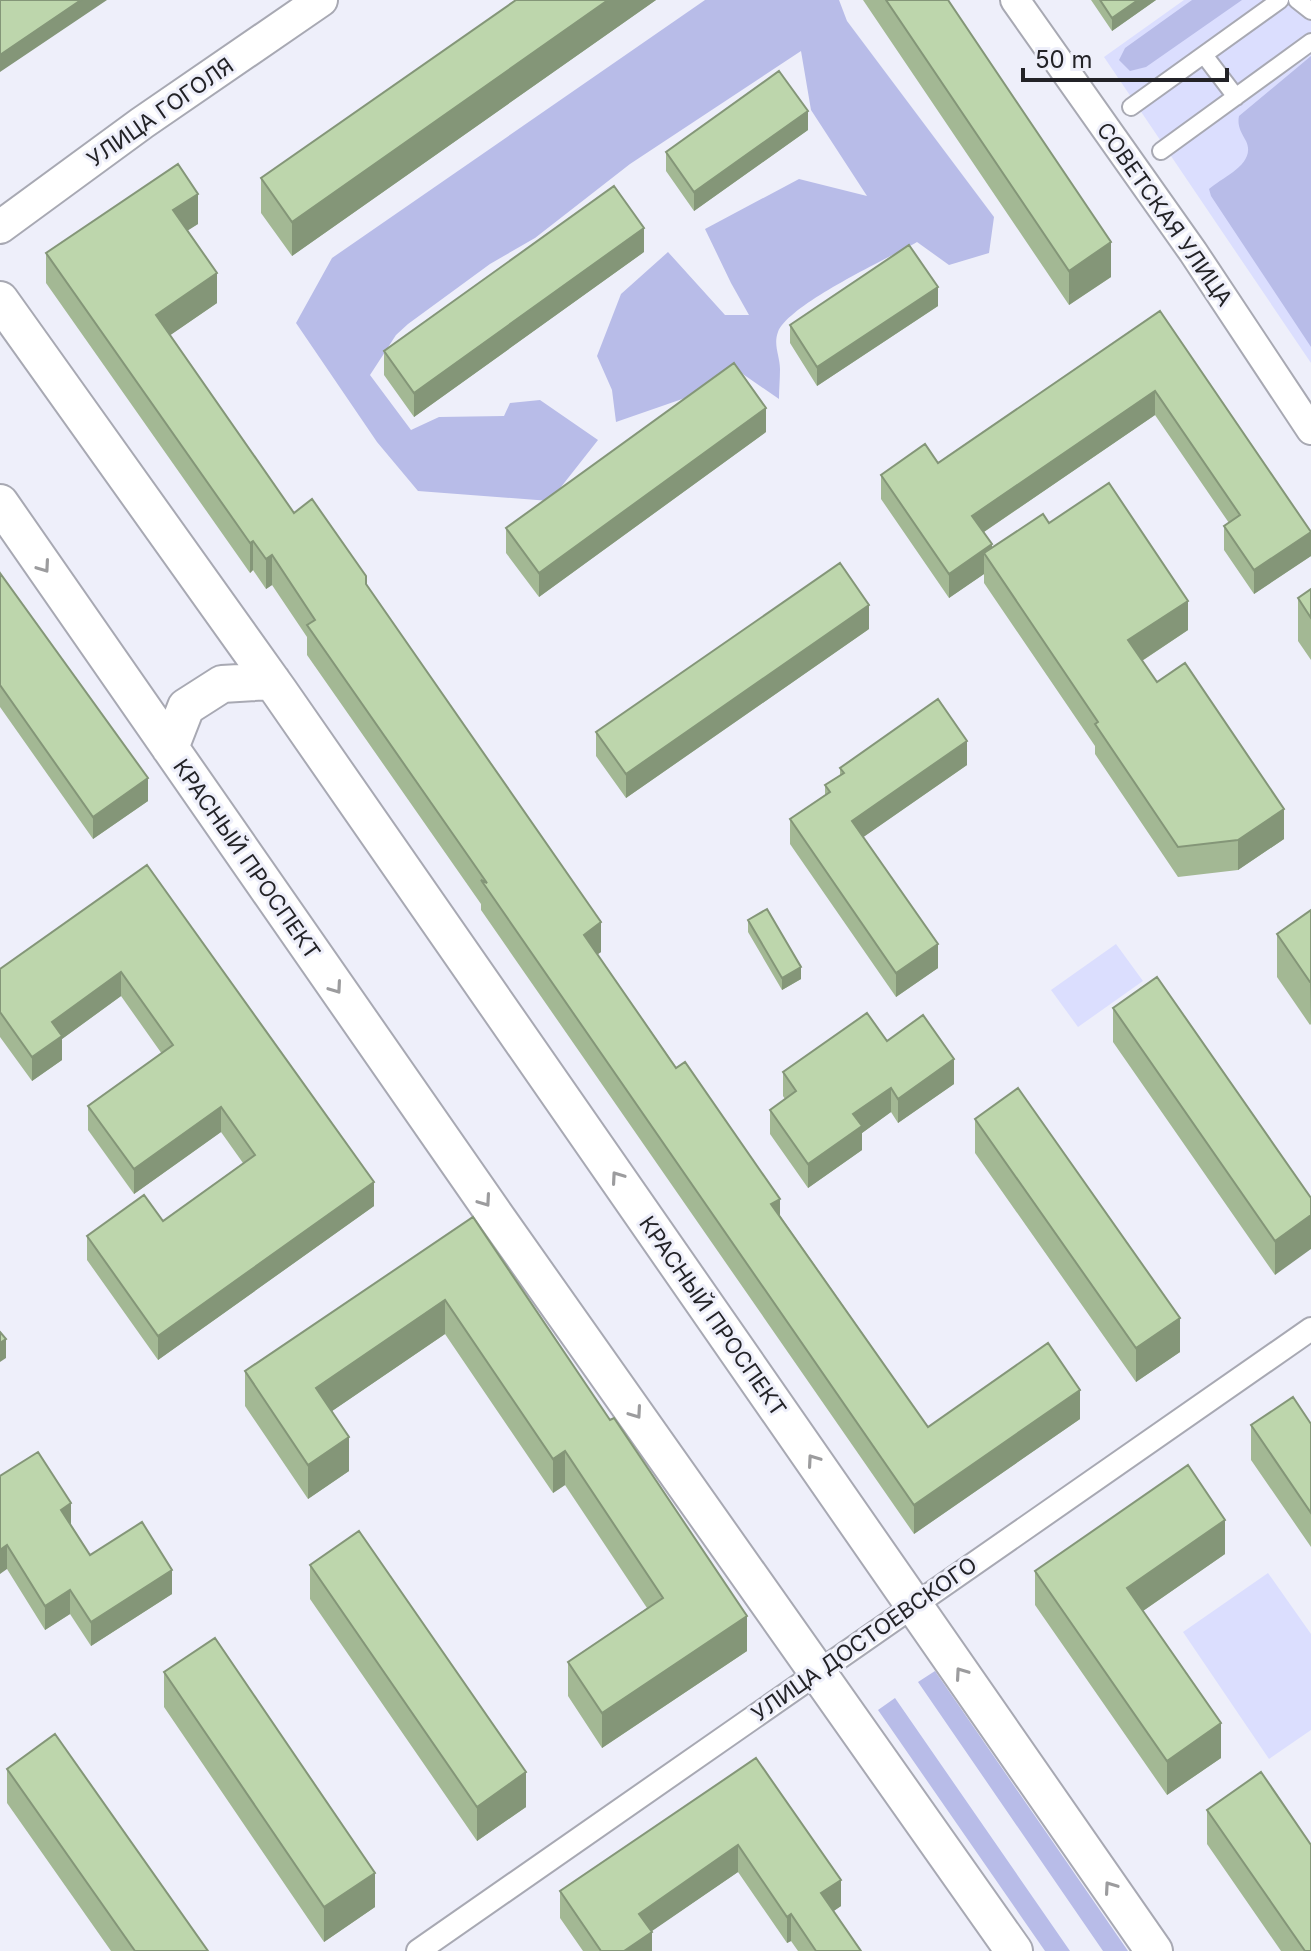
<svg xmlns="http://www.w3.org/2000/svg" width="1311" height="1951" viewBox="0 0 1311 1951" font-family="Inter,sans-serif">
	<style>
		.green { fill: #dbdefe }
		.forest { fill: #b8bce8 }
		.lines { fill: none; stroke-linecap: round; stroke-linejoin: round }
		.pedestrian-casing { stroke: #a8a9b3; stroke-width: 20 }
		.minor-casing { stroke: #a8a9b3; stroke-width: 26 }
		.tertiary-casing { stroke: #a8a9b3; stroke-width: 32 }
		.secondary-casing { stroke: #a8a9b3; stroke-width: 36 }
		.primary-casing { stroke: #a8a9b3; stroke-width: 40 }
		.pedestrian { stroke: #fff; stroke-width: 16 }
		.minor { stroke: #fff; stroke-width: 22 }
		.tertiary { stroke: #fff; stroke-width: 28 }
		.secondary { stroke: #fff; stroke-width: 32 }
		.primary { stroke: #fff; stroke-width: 36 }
		.wall { fill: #a3b894 }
		.shaded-wall { fill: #849678 }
		.building { fill: #bdd6ac; stroke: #849678; stroke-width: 2 }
		.oneway { stroke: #9c9c9e }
		.labels { text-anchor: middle; stroke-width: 6; stroke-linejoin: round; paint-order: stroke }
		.street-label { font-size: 22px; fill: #232327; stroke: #eeeffa }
	</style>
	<rect width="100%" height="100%" fill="#eeeffa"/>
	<path class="green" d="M1184 0H1311V363L1104 57Z
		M1116 944 1143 981 1078 1027 1051 990Z
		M1268 1573 1311 1634V1730L1269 1759 1183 1632Z"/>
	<path class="forest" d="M705 0H839L847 21 994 217 989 253 949 265 917 242C887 259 789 304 778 332 773 345 780 356 780 369 780 379 779 389 779 399L737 370 688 397 616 422 612 390 597 356 621 294 668 252 725 315H749L731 283 705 229 799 179 867 196 811 110 801 51 630 164 535 238 490 264 408 324 396 335 370 375 411 430 439 417 504 416 510 403 540 400 598 440 550 501 418 491 377 442 296 323 332 258Z
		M1192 0H1242L1146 67 1130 71 1119 60 1125 48Z
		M1311 56V347L1211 196 1209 189C1222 177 1257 164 1246 141 1241 132 1237 126 1239 116Z
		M935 1671 1128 1951H1103L918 1682Z
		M895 1698 1070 1951H1045L878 1710Z"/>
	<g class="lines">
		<defs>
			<path id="pedestrian" d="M1297 0 1311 11
				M1204 55 1236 97
				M1131 107 1280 0
				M1161 151 1311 42"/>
			<path id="minor" d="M418 1951 1311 1329"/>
			<path id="tertiary" d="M1015 0 1193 252 1311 430"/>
			<path id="secondary" d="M0 227 142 123 321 0"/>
			<path id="primary" d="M0 300 279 691 1154 1951
				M0 503 499 1221 1014 1951
				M170 748 186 707 222 684 272 681"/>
		</defs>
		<use href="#pedestrian" class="pedestrian-casing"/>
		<use href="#minor" class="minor-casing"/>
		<use href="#tertiary" class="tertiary-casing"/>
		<use href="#secondary" class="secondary-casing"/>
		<use href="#primary" class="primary-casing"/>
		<use href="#pedestrian" class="pedestrian"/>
		<use href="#minor" class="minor"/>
		<use href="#tertiary" class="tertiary"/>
		<use href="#secondary" class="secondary"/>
		<use href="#primary" class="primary"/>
	</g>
	<path class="wall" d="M516 0H656L292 256 261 213V178Z
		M863 0H948L1111 277 1069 305Z
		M1091 0H1156L1112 31Z
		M808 130 694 211 666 171V152Z
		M198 224 187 230 217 303 170 335 294 513 366 585 601 952 597 954 928 1427 1080 1419 914 1534 481 910V904L307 655V637L272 585 266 589 253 570 250 573 46 283V253Z
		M644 252 414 417 384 375V351Z
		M938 306 817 386 790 343V325Z
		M1160 311 1311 556 1254 594 1224 550V526L1229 523 1155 415 984 532 992 548 1049 523 1188 630 1142 661 1157 682 1284 839 1238 870 1178 877 1095 754V746L984 583V574L949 598 881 499V475L938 463Z
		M766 432 539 597 506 553V528Z
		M0 573 148 801 93 839 0 707Z
		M1311 589V660L1298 641V598Z
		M869 629 626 798 596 756V732Z
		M967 765 863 837 938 968 896 997 790 844V819L825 795V785L840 775V768Z
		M147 865 374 1206 158 1360 87 1260V1236L163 1221 243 1163 221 1132 134 1194 88 1130V1106L162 1054 121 996 62 1039V1060L32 1081 0 1037V969Z
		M1311 910V1024L1310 1025 1277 977V934Z
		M748 920 801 979 782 990 748 932Z
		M1113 1008 1311 1198 1275 1275 1113 1042Z
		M887 1041 954 1084 898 1123 891 1112 862 1133V1150L808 1188 770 1134V1110L785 1099 783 1096V1072Z
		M975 1119 1180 1352 1136 1382 975 1153Z
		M473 1217 747 1651 602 1748 568 1696V1662L647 1608 565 1485 553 1493 445 1334 332 1411 349 1471 308 1499 245 1406V1371Z
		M1311 1424V1547L1251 1460V1425Z
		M0 1476 71 1525 90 1555 172 1594 91 1646 70 1614 45 1630 7 1569Z
		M1225 1554 1143 1611 1221 1758 1167 1795 1035 1605V1571Z
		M310 1565 526 1807 477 1841 310 1599Z
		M164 1672 375 1907 324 1942 164 1707Z
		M756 1758 841 1906 833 1911 861 1951H798L791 1941 787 1943 738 1872 651 1931 652 1951H583L560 1918V1891Z
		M7 1769 208 1951H111L7 1803Z
		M1207 1810 1311 1951H1281L1207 1844Z"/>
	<path class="shaded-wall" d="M81 0H107L0 72V55Z
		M608 0H656L292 256V222Z
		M1138 0H1156L1112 31V18Z
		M808 111V130L694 211V192Z
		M198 194V224L173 240V210Z
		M644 228V252L414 417V393Z
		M1111 242V277L1069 305V271Z
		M217 273V303L156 345V315Z
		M938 287V306L817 386V367Z
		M1155 391V415L972 540V516Z
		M766 408V432L539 597V573Z
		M1311 532V556L1254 594V570Z
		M253 541V570L250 573V543Z
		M992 544V565L984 553V574L949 598V574Z
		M272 555V585L266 589V559Z
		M1188 601V630L1128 670V640Z
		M869 605V629L626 798V774Z
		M967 741V765L852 845V821Z
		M148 778V801L93 839V817Z
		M1284 809V839L1238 870V840Z
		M601 922V952L584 964V935Z
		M938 944V968L896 997V973Z
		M801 967V979L782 990V978Z
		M121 972V996L62 1039V1060L32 1081V1057L52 1022Z
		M1310 982H1311L1310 1025Z
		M954 1059V1084L898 1123V1099Z
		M891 1088V1112L862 1133V1150L808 1188V1164L853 1114Z
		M221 1107V1132L134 1194V1169Z
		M374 1182V1206L158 1360V1336Z
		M780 1199V1228L771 1204Z
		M1311 1215V1249L1275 1275V1241Z
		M445 1300V1334L316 1422V1388Z
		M1180 1318V1352L1136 1382V1348Z
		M6 1339V1358L0 1362V1343Z
		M1080 1390V1419L914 1534V1505Z
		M349 1437V1471L308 1499V1465Z
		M565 1451V1485L553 1493V1459Z
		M71 1503V1528L61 1510Z
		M1225 1520V1554L1127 1622V1588Z
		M7 1545V1569L0 1574V1550Z
		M172 1570V1594L91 1646V1622Z
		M70 1590V1614L45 1630V1606Z
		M747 1616V1651L602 1748V1713Z
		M1221 1723V1758L1167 1795V1761Z
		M526 1772V1807L477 1841V1807Z
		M738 1845V1872L639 1940V1914Z
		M375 1873V1907L324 1942V1907Z
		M841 1880V1906L821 1920V1893Z
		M791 1914V1941L787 1943V1917Z
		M652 1932V1951H624Z"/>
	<path class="building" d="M0 0H81L0 55Z
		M516 0H608L292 222 261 178Z
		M886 0H948L1111 242 1069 271Z
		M1100 0H1138L1112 18Z
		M779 71 808 111 694 192 666 152Z
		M178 164 198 194 173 210 217 273 156 315 294 513 312 499 366 576V584L601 922 584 935 676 1068 685 1062 780 1199 771 1204 928 1427 1048 1343 1080 1390 914 1505 481 880 487 883 307 625 315 620 272 555 266 559 253 541 250 543 46 253Z
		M614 186 644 228 414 393 384 351Z
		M909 245 938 287 817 367 790 325Z
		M1160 311 1311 532 1254 570 1224 526 1240 515 1155 391 972 516 992 544 949 574 881 475 925 444 938 463Z
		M734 363 766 408 539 573 506 528Z
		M1109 483 1188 601 1128 640 1157 682 1185 663 1284 809 1238 840 1178 847 1095 724 1098 722 984 553 1043 514 1049 523Z
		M840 563 869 605 626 774 596 732Z
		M0 573 148 778 93 817 0 685Z
		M1311 589V618L1298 598Z
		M938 699 967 741 852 821 938 944 896 973 790 819 830 792 825 785 844 773 840 768Z
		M147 865 374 1182 158 1336 87 1236 144 1195 163 1221 255 1155 221 1107 134 1169 88 1106 173 1045 121 972 52 1022 62 1036 32 1057 0 1012V969Z
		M767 909 801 967 782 978 748 920Z
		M1311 910V982H1310L1277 934Z
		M1157 977 1311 1198V1215L1275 1241 1113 1008Z
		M867 1013 887 1041 923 1015 954 1059 898 1099 891 1088 853 1114 862 1126 808 1164 770 1110 796 1091 783 1072Z
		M1018 1088 1180 1318 1136 1348 975 1119Z
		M473 1217 610 1420 614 1418 747 1616 602 1713 568 1662 663 1598 565 1451 553 1459 445 1300 316 1388 349 1437 308 1465 245 1371Z
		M0 1332 6 1339 0 1343Z
		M1293 1397 1311 1424V1513L1251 1425Z
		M38 1452 71 1503 61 1510 90 1555 142 1522 172 1570 91 1622 70 1590 45 1606 7 1545 0 1550V1476Z
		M1188 1465 1225 1520 1127 1588 1221 1723 1167 1761 1035 1571Z
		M359 1531 526 1772 477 1807 310 1565Z
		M215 1638 375 1873 324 1907 164 1672Z
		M55 1734 208 1951H135L7 1769Z
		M756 1758 841 1880 821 1893 861 1951H816L791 1914 787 1917 738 1845 639 1914 652 1932 624 1951H601L560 1891Z
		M1261 1772 1311 1845V1951H1305L1207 1810Z"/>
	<defs><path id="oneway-chevron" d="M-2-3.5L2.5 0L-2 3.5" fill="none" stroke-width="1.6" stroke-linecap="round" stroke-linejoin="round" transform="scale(2)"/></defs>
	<g class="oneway">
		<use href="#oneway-chevron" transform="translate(44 567) rotate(55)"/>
		<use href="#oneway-chevron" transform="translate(336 988) rotate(55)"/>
		<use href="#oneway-chevron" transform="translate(617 1177) rotate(-125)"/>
		<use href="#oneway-chevron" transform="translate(485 1201) rotate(55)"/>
		<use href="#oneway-chevron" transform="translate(636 1413) rotate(55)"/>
		<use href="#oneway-chevron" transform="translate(813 1460) rotate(-125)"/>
		<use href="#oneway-chevron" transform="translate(961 1673) rotate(-125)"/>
		<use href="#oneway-chevron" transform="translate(1110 1887) rotate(-125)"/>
	</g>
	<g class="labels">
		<g class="street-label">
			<text transform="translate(160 112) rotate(-35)" y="8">УЛИЦА ГОГОЛЯ</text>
			<text transform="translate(1165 214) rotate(55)" y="8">СОВЕТСКАЯ УЛИЦА</text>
			<text transform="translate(247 859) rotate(55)" y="8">КРАСНЫЙ ПРОСПЕКТ</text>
			<text transform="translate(713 1316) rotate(55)" y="8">КРАСНЫЙ ПРОСПЕКТ</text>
			<text transform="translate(864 1639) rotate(-35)" y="8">УЛИЦА ДОСТОЕВСКОГО</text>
		</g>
	</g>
	<path d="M1023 68v12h204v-12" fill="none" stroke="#232327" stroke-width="4"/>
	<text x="1035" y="68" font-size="24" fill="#232327" stroke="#eeeffa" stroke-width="6" paint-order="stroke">50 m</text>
</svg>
